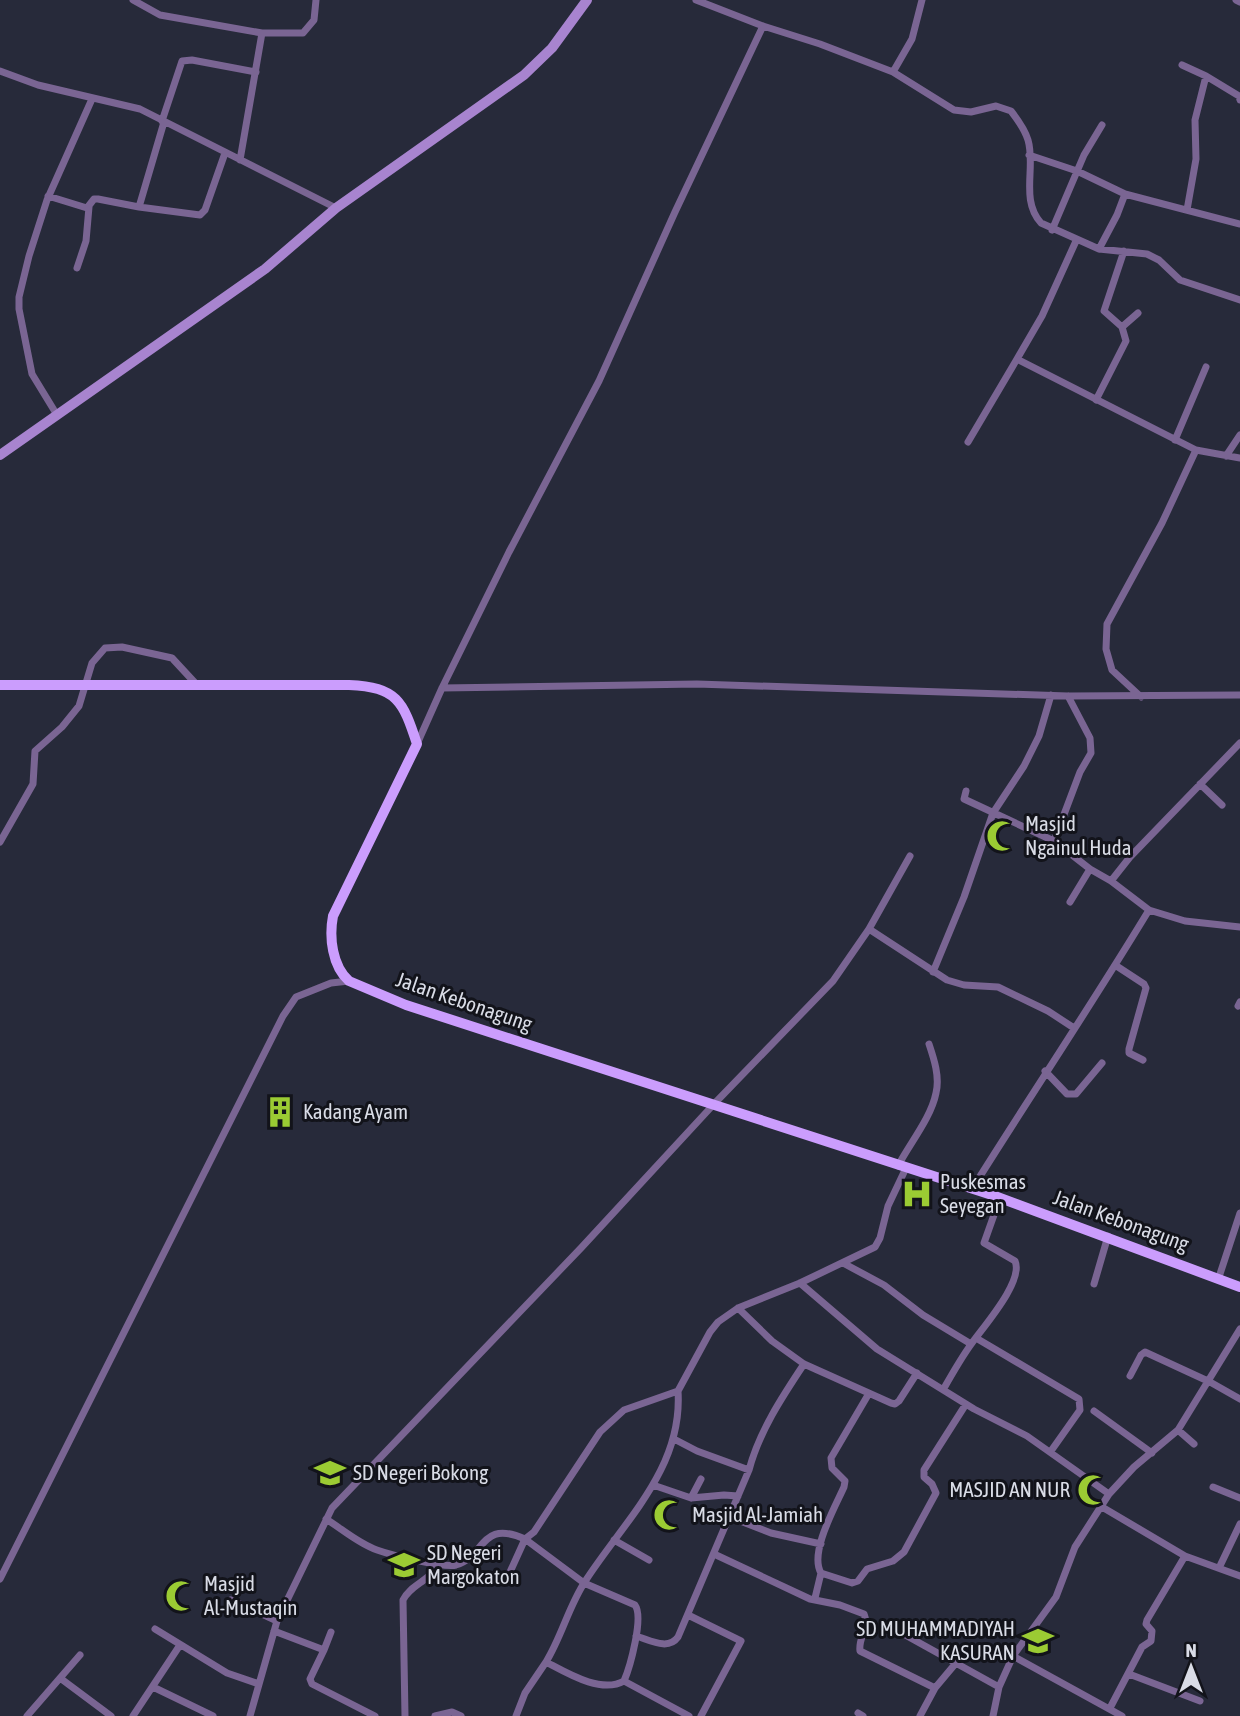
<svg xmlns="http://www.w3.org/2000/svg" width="1240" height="1716" viewBox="0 0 1240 1716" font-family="'Asap Condensed',sans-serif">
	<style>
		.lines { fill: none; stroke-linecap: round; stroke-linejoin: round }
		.street { stroke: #7a6593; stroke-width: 7 }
		.secondary { stroke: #a884cf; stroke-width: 10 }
		.primary { stroke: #cb9dfd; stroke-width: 10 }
		.labels { text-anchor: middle; stroke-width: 6; stroke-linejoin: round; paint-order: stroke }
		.poi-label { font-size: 21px; fill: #d9dce6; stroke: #12131a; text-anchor: start }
		.street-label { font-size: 21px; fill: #d9dce6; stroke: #12131a }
	</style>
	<rect width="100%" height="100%" fill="#272a3a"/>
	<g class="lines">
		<path class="street" d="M133 0 160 15 262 33
			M1236 0 1240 2
			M763 26 820 44 893 72 954 110 971 112 996 106 1011 111C1018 120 1025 130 1028 140 1036 167 1020 200 1041 223L1099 249 1147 254 1159 260 1180 280 1240 300
			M1182 65 1206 76
			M0 71 38 85 140 109 336 208
			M893 72 912 39 922 0
			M162 121 182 61 192 60 256 72
			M1029 155 1077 171 1125 194 1240 224
			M240 160 262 33H303L314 20 316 0
			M48 196 87 208 94 199H98L139 207 200 215 205 210 225 153
			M139 207 164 122
			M1187 210 1196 159 1195 120 1206 76 1239 96 1240 100
			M1052 230 1084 155 1102 125
			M1076 241 1042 316 1017 359 1196 450 1162 523 1107 624 1106 649 1112 670 1141 697
			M1099 249 1117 215 1125 194
			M77 268 86 241 89 207
			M1122 327 1138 313
			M1096 400 1126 341 1122 327 1104 311 1124 251
			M57 415 32 374 19 309V297L29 256 47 200 92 99
			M1175 440 1206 367
			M968 442 1017 359
			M1196 450 1240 458
			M1226 456 1240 435
			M442 688 697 684 1068 696 1240 695
			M1068 696 1090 738 1091 753 1080 772 1054 841 1090 869 1111 881
			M417 744 442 688 509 552 599 381 675 212 763 26 696 0
			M1200 784 1222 805
			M966 791 964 799 1054 841
			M0 842 33 784 35 751 62 727 79 706 92 663 105 648 122 647 172 658 197 685
			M1070 902 1090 869
			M1149 910 1185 921 1240 927
			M869 929 947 980 964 985 998 987 1048 1011 1074 1028
			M1115 965 1144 984 1146 988 1129 1049V1053L1143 1060
			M933 972 964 897 993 813 1024 766 1039 736 1051 695
			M1238 1006 1240 1002
			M1045 1071 1067 1094H1076L1102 1063
			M898 1166C910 1143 931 1118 936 1093 940 1077 934 1059 929 1044
			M972 1189C1031 1095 1092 1004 1149 910L1111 881 1130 857 1240 743
			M843 1263 884 1285 923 1315 971 1344
			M1219 1277 1240 1213
			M800 1283 877 1349 974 1409 1027 1436 1109 1494
			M1094 1284 1108 1236
			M738 1308 772 1341 804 1364 891 1403 895 1404 899 1401 917 1373
			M976 1338 1079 1399 1080 1410 1051 1451
			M1130 1376 1141 1355 1145 1352 1210 1382 1240 1399
			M943 1390C952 1374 961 1358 972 1343 984 1326 1024 1281 1015 1261L984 1243 1000 1198
			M1094 1411 1152 1453
			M1178 1430 1194 1444
			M674 1439 697 1451 749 1470
			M653 1485 691 1498 724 1495 738 1496
			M1213 1487 1240 1498
			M691 1498 701 1479
			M1102 1507 1185 1556 1240 1576
			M730 1517 771 1533 821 1544
			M326 1519C342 1529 359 1544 377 1550 391 1555 444 1568 456 1565 486 1556 480 1519 525 1539L534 1532 600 1432 624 1410 678 1391 710 1332 718 1322 738 1308 800 1283 875 1247 880 1238 888 1206 906 1168
			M614 1540 649 1560
			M714 1554 810 1599 840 1605 864 1614C870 1628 858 1637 860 1651L935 1688
			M1219 1568 1240 1524
			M510 1572 525 1539 584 1583 635 1605C644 1617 630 1667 624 1681 601 1694 567 1673 546 1662 562 1636 569 1605 586 1580 625 1520 683 1468 678 1391
			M821 1573 852 1583 858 1581 867 1569 893 1561 904 1552 936 1493 932 1484 924 1477V1470L966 1404
			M0 1579 283 1016 296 997 331 983 349 981
			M815 1598 821 1573C809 1553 835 1507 844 1487L845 1481 832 1468 831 1458 868 1395
			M231 1600 277 1621
			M688 1615 741 1641 701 1716
			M889 1626 999 1687
			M155 1629 227 1673 259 1684
			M274 1631 324 1650 310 1679 312 1684 375 1716
			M636 1636C650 1640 668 1651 678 1637L749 1470C759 1432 782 1397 804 1364
			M324 1650 331 1632
			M1013 1656 1122 1716
			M1129 1674 1200 1701
			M60 1678 111 1716
			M624 1681 689 1716
			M153 1687 213 1716
			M1110 1708 1142 1647 1151 1641 1152 1631 1146 1624 1147 1620 1185 1556
			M858 1713 863 1716
			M27 1716 80 1655
			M133 1716 180 1645
			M250 1716 277 1621 332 1508 581 1248 714 1104 833 981 869 929 910 856
			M405 1716 403 1600C411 1584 429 1582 439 1564
			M435 1716 452 1712 461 1716
			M516 1716 525 1693 546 1662
			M920 1716 935 1688 956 1663
			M993 1716 999 1687 1013 1656 1056 1597 1075 1547 1109 1494 1134 1467 1178 1430 1240 1329"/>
		<path class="secondary" d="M0 455 265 269 336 208 524 75 552 48 587 0"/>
		<path class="primary" d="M0 685H349C397 687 403 701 417 744L333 916C329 937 332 966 349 981L406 1005 992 1195 1240 1287"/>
	</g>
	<defs>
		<symbol id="mosque-bare" viewBox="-9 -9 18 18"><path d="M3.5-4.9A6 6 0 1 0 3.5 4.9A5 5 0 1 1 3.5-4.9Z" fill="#9bcb33" stroke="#12131a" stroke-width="2.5" paint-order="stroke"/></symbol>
		<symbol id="building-bare" viewBox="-9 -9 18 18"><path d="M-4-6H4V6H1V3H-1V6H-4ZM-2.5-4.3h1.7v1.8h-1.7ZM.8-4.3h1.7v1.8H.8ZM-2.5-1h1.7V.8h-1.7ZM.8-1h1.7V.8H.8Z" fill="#9bcb33" stroke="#12131a" stroke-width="2.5" paint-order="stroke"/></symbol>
		<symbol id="hospital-bare" viewBox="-9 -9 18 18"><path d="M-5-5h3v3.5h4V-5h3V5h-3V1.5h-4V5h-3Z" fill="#9bcb33" stroke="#12131a" stroke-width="2.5" paint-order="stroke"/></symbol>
		<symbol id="school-bare" viewBox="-9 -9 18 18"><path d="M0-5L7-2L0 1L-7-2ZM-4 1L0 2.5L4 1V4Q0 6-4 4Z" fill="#9bcb33" stroke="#12131a" stroke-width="2.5" paint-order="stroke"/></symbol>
	</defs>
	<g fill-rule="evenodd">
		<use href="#mosque-bare" x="980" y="814" width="44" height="44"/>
		<use href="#building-bare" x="258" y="1090" width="44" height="44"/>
		<use href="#hospital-bare" x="895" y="1172" width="44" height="44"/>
		<use href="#school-bare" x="308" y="1451" width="44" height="44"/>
		<use href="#mosque-bare" x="1071" y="1468" width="44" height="44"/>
		<use href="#mosque-bare" x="647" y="1493" width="44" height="44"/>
		<use href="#school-bare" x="382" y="1543" width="44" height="44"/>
		<use href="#mosque-bare" x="159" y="1574" width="44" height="44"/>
		<use href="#school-bare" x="1016" y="1619" width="44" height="44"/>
	</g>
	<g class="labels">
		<g class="poi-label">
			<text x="1025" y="831">Masjid<tspan x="1025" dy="24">Ngainul Huda</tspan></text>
			<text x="303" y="1119">Kadang Ayam</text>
			<text x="940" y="1189">Puskesmas<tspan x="940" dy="24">Seyegan</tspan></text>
			<text x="353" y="1480">SD Negeri Bokong</text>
			<text x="1070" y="1497" text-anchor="end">MASJID AN NUR</text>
			<text x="692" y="1522">Masjid Al-Jamiah</text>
			<text x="427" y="1560">SD Negeri<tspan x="427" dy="24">Margokaton</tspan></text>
			<text x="204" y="1591">Masjid<tspan x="204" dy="24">Al-Mustaqin</tspan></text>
			<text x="1015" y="1636" text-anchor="end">SD MUHAMMADIYAH<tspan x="1015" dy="24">KASURAN</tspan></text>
		</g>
		<g class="street-label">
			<text transform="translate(464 1002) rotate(19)" y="7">Jalan Kebonagung</text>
			<text transform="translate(1121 1221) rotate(20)" y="7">Jalan Kebonagung</text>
		</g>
	</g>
	<g transform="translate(1191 1667)" stroke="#12131a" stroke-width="5" paint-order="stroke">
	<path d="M0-5L12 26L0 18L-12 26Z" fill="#d9dce6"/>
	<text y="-10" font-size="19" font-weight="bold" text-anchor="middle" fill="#d9dce6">N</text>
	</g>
</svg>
